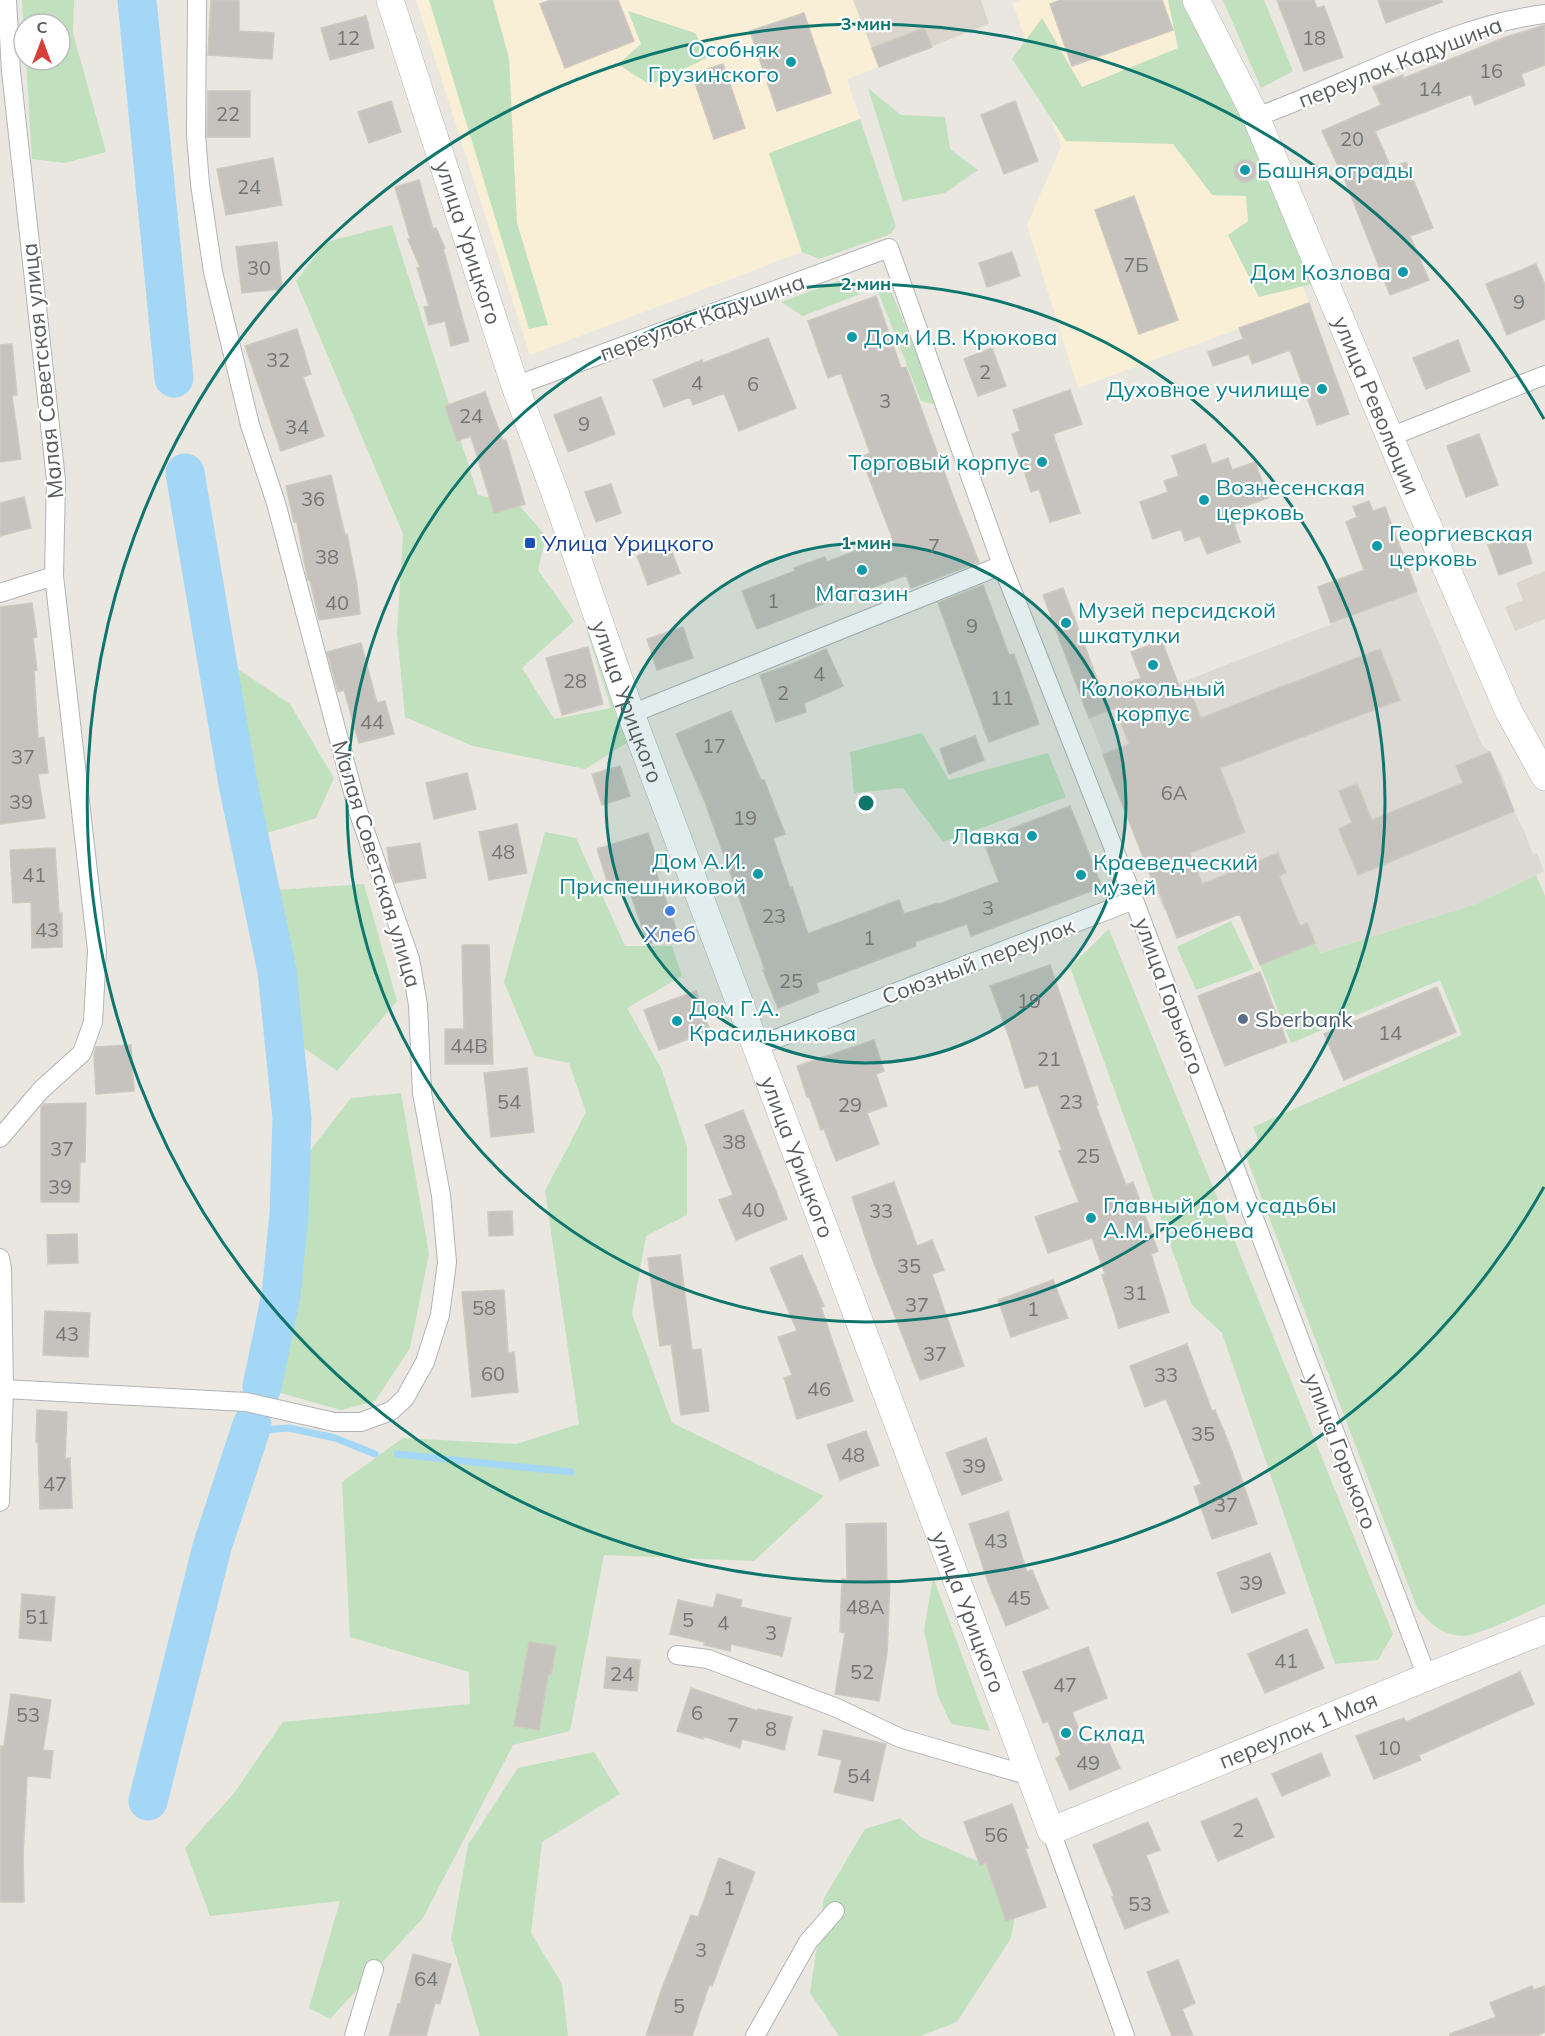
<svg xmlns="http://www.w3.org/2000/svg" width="1545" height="2036" viewBox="0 0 1545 2036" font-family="Mulish,sans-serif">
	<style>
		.commercial { fill: #f9efd6 }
		.industrial { fill: #dcd9d4 }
		.education { fill: #dad6ce }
		.green { fill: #c0e0be }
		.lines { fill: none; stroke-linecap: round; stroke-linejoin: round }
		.stream { stroke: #a4d6f6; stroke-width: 7 }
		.river { stroke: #a4d6f6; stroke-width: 39 }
		.building { fill: #c6c2bd; stroke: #cec9bf; stroke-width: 1.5 }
		.street-casing { stroke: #b1b3b7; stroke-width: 20 }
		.secondary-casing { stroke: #b0b3b6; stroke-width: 28 }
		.street { stroke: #fff; stroke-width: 18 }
		.secondary { stroke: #fff; stroke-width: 27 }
		.ring { fill: none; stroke: #0f766e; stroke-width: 3 }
		.culture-dot { fill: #0f9aa8; stroke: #fff; stroke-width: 2 }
		.transit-dot { fill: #1a4fb4; stroke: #fff; stroke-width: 2 }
		.shop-dot { fill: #3f7fe0; stroke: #fff; stroke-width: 2 }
		.service-dot { fill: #5c6f8a; stroke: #fff; stroke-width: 2 }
		.labels { text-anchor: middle; stroke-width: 4.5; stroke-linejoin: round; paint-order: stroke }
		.number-label { font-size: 20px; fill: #747676 }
		.culture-label { font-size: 22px; fill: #0d838f; stroke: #fff; text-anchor: start }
		.street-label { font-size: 22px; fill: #595c5f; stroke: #fff }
		.transit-label { font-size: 22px; fill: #164399; stroke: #fff; text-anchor: start }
		.shop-label { font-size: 22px; fill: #366cbe; stroke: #fff }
		.service-label { font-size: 22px; fill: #4e5e75; stroke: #fff; text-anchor: start }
		.centre { fill: #0f766e; stroke: #fff; stroke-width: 3 }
		.ring-label { font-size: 18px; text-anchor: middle; font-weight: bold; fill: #0f766e; stroke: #fff; stroke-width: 4.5; stroke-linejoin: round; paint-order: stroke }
	</style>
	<rect width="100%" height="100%" fill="#eae7e0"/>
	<path class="commercial" d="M416 0H853L879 67 847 79 860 119 770 153 802 252 530 355Z
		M1020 0H1178L1265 178 1309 303 1078 388 1027 225 1061 147 1013 3Z"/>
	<path class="industrial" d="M1417 591 1482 745 1490 752 1502 774 1514 811 1525 833 1533 854 1537 853 1544 871 1476 904 1319 953 1314 943 1260 965 1228 886 1164 911 1089 718Z"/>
	<path class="education" d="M853 0H981L989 24 879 67Z
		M1545 571V619L1515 631 1505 607 1523 600 1516 583Z"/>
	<path class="green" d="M22 0H74L73 33 106 152 65 163 32 159 26 60H60V24H24V35Z
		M429 0H493L509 58 517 223 548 325 529 329Z
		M1168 0H1188L1254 131 1312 284 1259 297 1228 235 1248 221 1246 196 1212 195 1173 144 1066 141 1012 59 1042 18 1082 87 1178 48Z
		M1223 0H1264L1293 71 1261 88Z
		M628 11 695 33 709 57 650 85 618 64 641 44Z
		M868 88 901 115 945 117 950 149 978 170 945 193 903 201Z
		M860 119 896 226 891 234 819 259 802 252 769 153Z
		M392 225 478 495 517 503 546 536 538 570 574 621 522 668 554 719 611 708 587 632 605 596 651 728 585 769 473 746 405 717 397 633 403 534 296 281 326 242Z
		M844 279 860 294 803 316 781 302Z
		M877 289 892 293 937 405 921 401Z
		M235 667 290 704 334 778 316 818 264 834Z
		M922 733 949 780 1048 753 1066 797 943 842 903 788 854 793 850 752Z
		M545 832 576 838 625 946H672L682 976 627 1008 661 1068 687 1147V1215L646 1236 632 1314 672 1423 824 1496 754 1561 604 1555 570 1731 513 1745 423 1918 330 2019 309 2008 340 1901 210 1916 185 1848 235 1792 283 1722 470 1704 469 1672 350 1637 342 1482 403 1438 516 1444 579 1424 545 1191 586 1112 569 1063 535 1056 504 982Z
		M1536 875 1545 896V1604C1527 1612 1480 1635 1463 1636 1443 1636 1428 1622 1417 1608L1244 1151 1260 1144 1253 1127 1462 1035 1440 980 1291 1043 1260 965 1315 943 1320 953 1476 904Z
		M364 884 397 1001 337 1071 304 1048 277 890Z
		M1231 921 1254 969 1196 990 1177 947Z
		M1109 929 1393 1634 1378 1660 1335 1664 1222 1333 1192 1305 1070 967Z
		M401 1093 429 1254 410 1348 375 1401 341 1410 277 1392 301 1255 309 1152 351 1098Z
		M933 1577 990 1731 951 1724 938 1696 924 1630Z
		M594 1752 620 1794 542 1842 531 1933 562 1984 568 2036H480L451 1939 468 1845 518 1768Z
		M900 1818 921 1837 989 1866 1022 1876 1011 1938 957 2022 920 2036H839L810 1993 824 1898 865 1829Z"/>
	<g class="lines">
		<path class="stream" d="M250 1431 289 1428 335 1438 375 1454
			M397 1454 571 1472"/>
		<path class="river" d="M137 0 174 378
			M185 473 238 784 277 971 292 1118 289 1214 281 1295 262 1387
			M148 1801 212 1547 252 1425"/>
	</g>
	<path class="building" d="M211 0H239V31L274 33 272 59 208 55Z
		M551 0H618L634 41 565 68 540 4Z
		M1061 0H1162L1173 30 1072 66 1050 4Z
		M1277 0H1314L1317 8 1324 6 1343 57 1304 71Z
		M1378 0H1442V2L1386 23Z
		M804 13 831 93 777 111 750 31Z
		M366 16 374 48 330 60 321 28Z
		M1545 25V65L1521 74 1525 85 1475 105 1471 94 1375 131 1391 168 1406 162 1433 228 1410 236 1429 280 1390 295 1339 165 1338 166 1322 131 1381 105 1373 87 1403 75 1404 78 1506 37Z
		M924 28 932 47 879 67 872 48Z
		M723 64 745 128 714 139 692 74Z
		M208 91H250V137H207Z
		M391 101 401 132 369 143 358 112Z
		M1015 101 1038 161 1004 174 981 115Z
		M273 158 282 205 226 215 217 169Z
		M1234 171a11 11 0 1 1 22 0a11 11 0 1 1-22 0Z
		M419 180 433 229 436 228 445 248H443L469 341 451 346 445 321 429 325 424 307 429 306 417 268 420 267 408 239 410 238 395 187Z
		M1134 196 1178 320 1139 334 1095 210Z
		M277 242 282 289 242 293 236 247Z
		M1012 252 1020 276 987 287 979 263Z
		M1536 264 1545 285V319L1507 335 1486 284Z
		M876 296 901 368 906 367 956 504 979 562 911 588 906 575 845 598 844 596 757 629 742 591 795 571 794 568 825 557 827 562 892 537 861 457 870 453 841 373 828 378 808 321Z
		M1309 303 1349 414 1317 425 1290 350 1252 364 1249 354 1213 366 1208 352 1243 339 1239 328Z
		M297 329 311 374 303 377 324 436 281 451 245 346Z
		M768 338 796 408 739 431 724 393 693 405 690 397 664 407 653 380 702 360 703 363Z
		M1458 340 1470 371 1426 389 1413 358Z
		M12 344 17 395 12 396 21 459 0 462V345Z
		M992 348 1006 386 978 396 964 359Z
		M1070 390 1082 424 1053 434 1080 513 1050 522 1039 489 1031 492 1012 434 1020 431 1013 410Z
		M485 392 503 441 506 440 525 504 494 513 471 436 457 441 445 406Z
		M601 397 615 434 568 452 554 415Z
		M1479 434 1498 485 1466 497 1447 446Z
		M1205 444 1212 464 1228 458 1232 470 1255 462 1268 498 1245 506 1250 519 1234 524 1240 542 1207 554 1200 536 1185 541 1181 529 1153 539 1140 502 1168 492 1164 481 1179 476 1172 456Z
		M331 475 345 535 347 534 357 585 360 614 319 620 310 580H308L306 571 297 522H294L286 486Z
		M611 484 621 513 596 522 585 492Z
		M24 497 31 528 0 536V503Z
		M1369 501 1373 511 1385 507 1417 591 1331 623 1318 587 1364 570 1346 522 1357 517 1353 507Z
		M1522 533 1532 563 1499 575 1488 545Z
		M669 544 680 573 648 585 637 556Z
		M983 585 1009 655 1014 654 1039 724 989 742 938 603Z
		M1063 588 1102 692 1141 678 1131 652 1162 641 1182 694 1190 691 1201 718 1380 649 1400 700 1220 768 1245 832 1190 853 1202 884 1278 853 1286 873 1279 876 1300 926 1307 923 1315 943 1260 965 1240 914 1177 938 1156 884 1154 885 1103 755 1129 744 1115 708 1089 718 1043 595Z
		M32 603 37 637 33 638 37 670 34 671 38 738 44 737 48 773 38 774 45 818 0 824V607Z
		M683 627 693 658 657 670 647 639Z
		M361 643 377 703 385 701 394 734 359 743 344 690 338 692 327 652Z
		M588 647 603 704 562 715 546 658Z
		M826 649 843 686 804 703 806 712 776 722 760 675 792 664Z
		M731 711 761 780H764L785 834 773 838 790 888 792 887 808 934 899 900 904 914 938 903 939 904 999 882 983 840 1070 806 1102 887 971 936 967 924 915 942 916 946 816 983 819 992 778 1008 763 970H765L705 802 676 734Z
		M975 736 984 760 949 774 940 749Z
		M1490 752 1514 811 1358 875 1339 829 1352 823 1339 791 1357 784 1372 820 1463 783 1456 766Z
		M620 766 630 796 602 805 592 774Z
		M467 773 476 809 434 819 426 783Z
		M517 824 527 873 489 880 479 832Z
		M648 833 661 871 656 872 678 934 648 944 626 881 609 887 597 849Z
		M420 843 426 878 395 883 390 868 387 848Z
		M55 848 59 913H62V947L32 948 31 902 13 903 10 850Z
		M462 945H489L493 1064H445V1029H464Z
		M1050 965 1098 1105 1096 1106 1126 1185 1133 1182 1158 1251 1151 1254 1169 1312 1119 1328 1102 1275 1105 1274 1092 1238 1048 1253 1035 1217 1079 1202 1059 1151 1062 1150 1038 1085 1025 1088 1009 1037 990 986Z
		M1260 972 1287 1042 1225 1066 1198 996Z
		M1437 987 1456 1032 1344 1080 1324 1034Z
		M696 991 710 1031 659 1050 644 1010Z
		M874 1040 884 1071 876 1074 887 1106 867 1113 879 1144 836 1161 824 1129 821 1130 809 1096 807 1097 797 1066Z
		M131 1045 134 1091 96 1094 94 1054 96 1047Z
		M527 1068 534 1132 491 1137 484 1073Z
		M86 1103 85 1162H80L79 1202H41V1107L44 1104Z
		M743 1110 787 1219 736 1240 719 1200 733 1195 705 1125Z
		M894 1182 917 1246 932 1240 944 1270 932 1274 964 1366 920 1380 874 1263 852 1197Z
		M512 1211 513 1235 489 1236 488 1212Z
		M77 1234 78 1263 48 1264 47 1235Z
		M680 1255 692 1350 701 1349 709 1411 681 1415 671 1344 660 1346 648 1258Z
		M802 1255 824 1306 821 1307 853 1401 797 1419 784 1378 792 1375 778 1337 797 1331 770 1268Z
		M1053 1280 1068 1318 1011 1337 998 1300Z
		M504 1290 508 1353 514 1352 518 1392 472 1397 462 1292Z
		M45 1311 90 1313 88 1357 43 1355Z
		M1187 1344 1212 1411 1215 1410 1232 1451 1257 1524 1212 1539 1194 1487 1201 1484 1166 1399 1145 1407 1130 1366Z
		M37 1410 67 1412 65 1459 70 1458 72 1508 40 1509 38 1442H36Z
		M866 1431 879 1465 840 1480 827 1445Z
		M986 1438 1002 1480 962 1495 946 1453Z
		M1008 1512 1027 1572 1032 1570 1048 1608 1006 1626 988 1582 969 1524Z
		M886 1523 887 1581H890L887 1654 879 1701 835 1694 845 1633 840 1632 842 1579H847L846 1524Z
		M1270 1553 1285 1593 1232 1613 1217 1573Z
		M22 1594 55 1597 51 1641 19 1638Z
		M717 1594 742 1600 740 1607 791 1618 782 1656 731 1644 730 1651 704 1645 705 1642 670 1634 678 1600 713 1608Z
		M1307 1629 1324 1668 1265 1693 1248 1654Z
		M529 1642 556 1646 551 1675H548L539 1730 514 1726Z
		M1088 1647 1107 1698 1072 1712 1085 1745 1106 1736 1120 1768 1070 1790 1056 1758 1061 1755 1048 1721 1043 1723 1023 1672Z
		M607 1657 640 1660 637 1691 604 1688Z
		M1520 1672 1534 1704 1419 1755 1421 1760 1374 1779 1356 1736 1404 1718 1406 1722Z
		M691 1688 757 1711 758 1709 792 1717 784 1750 742 1739 740 1748 703 1736V1739L677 1731Z
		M11 1694 51 1700 43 1750 53 1751 50 1778 27 1776 23 1857 24 1902H0V1759L1 1746H4Z
		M824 1730 886 1744 873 1801 834 1792 842 1760 818 1755Z
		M1321 1753 1330 1775 1282 1796 1272 1774Z
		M1257 1798 1274 1837 1218 1861 1201 1822Z
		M1012 1804 1028 1848H1025L1046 1907 1006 1921 986 1863 980 1865 964 1822Z
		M1148 1822 1160 1850 1146 1855 1168 1912 1125 1929 1112 1897 1114 1896 1093 1845Z
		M719 1858 755 1872 712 1986 709 1985 692 2036H646L661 1991 691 1915 698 1917Z
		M413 1954 451 1964 440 2004 435 2003 426 2036H389L398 2004H400Z
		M1178 1960 1195 2003 1182 2009 1193 2036H1172L1147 1972Z
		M1532 1986 1534 1990 1545 1986V2032L1536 2036H1450V2034L1496 2017 1490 2003Z"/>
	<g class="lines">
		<defs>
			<path id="street" d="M1256 117C1349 84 1448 26 1545 14
				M515 386 889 248 1002 565 1134 900 1427 1677
				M1390 437 1545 375
				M0 593 54 576
				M631 714 1002 565
				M755 1047 1134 900
				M0 1138 41 1090 82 1053 93 1022 97 950 54 576 56 480 11 71 7 0
				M0 1258 2 1268 4 1389 0 1502
				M4 1389 246 1402 334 1422H361L391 1411 405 1398 425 1362 440 1315 447 1262 441 1195 422 1093 418 1005 410 959 358 811 276 503 250 425 213 272 200 184 196 135 197 0
				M677 1655 708 1659 837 1708 900 1738 1030 1776
				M1051 1831 1125 2036
				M354 2036 374 1969
				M755 2036 808 1942 835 1911"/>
			<g id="secondary">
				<path id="s1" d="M390 0 515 386 555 493 631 714 1051 1831 1427 1677 1545 1630"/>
				<path id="s2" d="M1196 0 1256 117 1402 466 1508 710 1545 777"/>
			</g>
		</defs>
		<use href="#street" class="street-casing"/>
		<use href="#secondary" class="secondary-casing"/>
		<use href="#street" class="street"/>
		<use href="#secondary" class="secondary"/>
	</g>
	<circle cx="866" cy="803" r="260" fill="#0f766e" fill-opacity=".12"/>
	<g class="ring">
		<circle cx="866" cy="803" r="260"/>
		<circle cx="866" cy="803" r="519"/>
		<path d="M1544 1187A779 779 0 1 1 1544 419"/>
	</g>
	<g class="culture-dot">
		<circle cx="791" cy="62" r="6"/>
		<circle cx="1245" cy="170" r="6"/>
		<circle cx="1403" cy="272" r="6"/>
		<circle cx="852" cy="337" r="6"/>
		<circle cx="1322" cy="389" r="6"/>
		<circle cx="1042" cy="462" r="6"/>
		<circle cx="1204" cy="500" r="6"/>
		<circle cx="1377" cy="546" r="6"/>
		<circle cx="862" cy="570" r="6"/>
		<circle cx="1066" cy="623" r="6"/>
		<circle cx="1153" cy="665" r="6"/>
		<circle cx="1032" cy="836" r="6"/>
		<circle cx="758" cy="874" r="6"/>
		<circle cx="1081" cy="875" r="6"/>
		<circle cx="677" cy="1021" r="6"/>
		<circle cx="1091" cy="1218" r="6"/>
		<circle cx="1066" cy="1733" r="6"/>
	</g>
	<rect class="transit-dot" x="524" y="537" width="12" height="12" rx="3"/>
	<circle class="shop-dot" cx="670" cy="911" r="6"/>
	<circle class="service-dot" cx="1243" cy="1019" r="6"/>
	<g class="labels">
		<g class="number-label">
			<text x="348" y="45">12</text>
			<text x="1314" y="45">18</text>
			<text x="1491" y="78">16</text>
			<text x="1430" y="96">14</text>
			<text x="228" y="121">22</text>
			<text x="1352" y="146">20</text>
			<text x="249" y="194">24</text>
			<text x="1136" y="272">7Б</text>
			<text x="259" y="275">30</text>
			<text x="1519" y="309">9</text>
			<text x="278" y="367">32</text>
			<text x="985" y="379">2</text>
			<text x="697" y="390">4</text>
			<text x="753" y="391">6</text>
			<text x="885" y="408">3</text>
			<text x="471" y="423">24</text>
			<text x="584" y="431">9</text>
			<text x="297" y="434">34</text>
			<text x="313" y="506">36</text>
			<text x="934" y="553">7</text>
			<text x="327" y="564">38</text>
			<text x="773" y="608">1</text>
			<text x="337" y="610">40</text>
			<text x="972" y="633">9</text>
			<text x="819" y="681">4</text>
			<text x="575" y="688">28</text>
			<text x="783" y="700">2</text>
			<text x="1002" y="705">11</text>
			<text x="372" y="729">44</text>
			<text x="714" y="753">17</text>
			<text x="23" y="764">37</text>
			<text x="1174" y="800">6А</text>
			<text x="21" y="809">39</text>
			<text x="745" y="825">19</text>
			<text x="503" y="859">48</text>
			<text x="34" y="882">41</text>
			<text x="988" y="915">3</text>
			<text x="774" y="923">23</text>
			<text x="47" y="937">43</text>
			<text x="869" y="945">1</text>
			<text x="791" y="988">25</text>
			<text x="1029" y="1008">19</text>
			<text x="1390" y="1040">14</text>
			<text x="469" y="1053">44В</text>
			<text x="1049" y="1066">21</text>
			<text x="509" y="1109">54</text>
			<text x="1071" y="1109">23</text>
			<text x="850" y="1112">29</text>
			<text x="734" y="1149">38</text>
			<text x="62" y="1156">37</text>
			<text x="1088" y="1163">25</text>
			<text x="60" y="1194">39</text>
			<text x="753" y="1217">40</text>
			<text x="881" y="1218">33</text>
			<text x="909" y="1273">35</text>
			<text x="1135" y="1300">31</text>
			<text x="917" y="1312">37</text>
			<text x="484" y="1315">58</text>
			<text x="1033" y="1316">1</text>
			<text x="67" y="1341">43</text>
			<text x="935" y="1361">37</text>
			<text x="493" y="1381">60</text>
			<text x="1166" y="1382">33</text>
			<text x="819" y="1396">46</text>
			<text x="1203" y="1441">35</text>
			<text x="853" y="1462">48</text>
			<text x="974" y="1473">39</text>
			<text x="55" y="1491">47</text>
			<text x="1226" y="1512">37</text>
			<text x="996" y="1548">43</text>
			<text x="1251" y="1590">39</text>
			<text x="1019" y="1605">45</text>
			<text x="865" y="1614">48А</text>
			<text x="37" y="1624">51</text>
			<text x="688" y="1627">5</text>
			<text x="723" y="1630">4</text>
			<text x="771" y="1640">3</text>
			<text x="1286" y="1668">41</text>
			<text x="862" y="1679">52</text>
			<text x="622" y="1681">24</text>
			<text x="1065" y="1692">47</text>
			<text x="697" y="1720">6</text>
			<text x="28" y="1722">53</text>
			<text x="733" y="1732">7</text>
			<text x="771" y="1736">8</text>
			<text x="1389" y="1755">10</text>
			<text x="1088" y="1770">49</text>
			<text x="859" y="1783">54</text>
			<text x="1238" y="1837">2</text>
			<text x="996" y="1842">56</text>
			<text x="729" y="1895">1</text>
			<text x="1140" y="1911">53</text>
			<text x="701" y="1957">3</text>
			<text x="426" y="1986">64</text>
			<text x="679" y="2013">5</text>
		</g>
		<g class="culture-label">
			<text x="779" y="57" text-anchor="end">Особняк<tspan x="779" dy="25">Грузинского</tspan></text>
			<text x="1257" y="178">Башня ограды</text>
			<text x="1391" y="280" text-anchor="end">Дом Козлова</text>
			<text x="864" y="345">Дом И.В. Крюкова</text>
			<text x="1310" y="397" text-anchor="end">Духовное училище</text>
			<text x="1030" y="470" text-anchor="end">Торговый корпус</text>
			<text x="1216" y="495">Вознесенская<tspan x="1216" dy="25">церковь</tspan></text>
			<text x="1389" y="541">Георгиевская<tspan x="1389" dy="25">церковь</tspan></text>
			<text x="862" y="601" text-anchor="middle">Магазин</text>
			<text x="1078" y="618">Музей персидской<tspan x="1078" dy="25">шкатулки</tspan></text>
			<text x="1153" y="696" text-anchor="middle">Колокольный<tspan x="1153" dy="25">корпус</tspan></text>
			<text x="1020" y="844" text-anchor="end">Лавка</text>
			<text x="746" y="869" text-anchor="end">Дом А.И.<tspan x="746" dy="25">Приспешниковой</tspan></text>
			<text x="1093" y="870">Краеведческий<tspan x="1093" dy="25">музей</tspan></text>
			<text x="689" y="1016">Дом Г.А.<tspan x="689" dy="25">Красильникова</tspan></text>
			<text x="1103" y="1213">Главный дом усадьбы<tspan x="1103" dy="25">А.М. Гребнева</tspan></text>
			<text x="1078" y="1741">Склад</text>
		</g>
		<g class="street-label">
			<text transform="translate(1400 62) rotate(-21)" y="8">переулок Кадушина</text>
			<text dy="8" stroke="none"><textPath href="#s1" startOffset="255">улица Урицкого</textPath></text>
			<text transform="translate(702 317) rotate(-20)" y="8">переулок Кадушина</text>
			<text transform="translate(42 371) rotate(-96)" y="8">Малая Советская улица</text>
			<text dy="8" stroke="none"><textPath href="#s2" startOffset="444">улица Революции</textPath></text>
			<text dy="8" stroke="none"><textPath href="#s1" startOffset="741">улица Урицкого</textPath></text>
			<text transform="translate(377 864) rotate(73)" y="8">Малая Советская улица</text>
			<text transform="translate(978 961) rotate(-21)" y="8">Союзный переулок</text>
			<text transform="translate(1170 996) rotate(70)" y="8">улица Горького</text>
			<text dy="8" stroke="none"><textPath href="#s1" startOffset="1227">улица Урицкого</textPath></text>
			<text transform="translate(1341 1451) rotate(69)" y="8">улица Горького</text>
			<text dy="8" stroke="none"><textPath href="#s1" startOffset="1713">улица Урицкого</textPath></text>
			<text dy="8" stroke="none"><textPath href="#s1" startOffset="2214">переулок 1 Мая</textPath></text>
		</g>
		<g class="transit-label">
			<text x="542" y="551">Улица Урицкого</text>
		</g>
		<g class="shop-label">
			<text x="670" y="942">Хлеб</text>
		</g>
		<g class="service-label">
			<text x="1255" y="1027">Sberbank</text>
		</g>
	</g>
	<circle cx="866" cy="803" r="9" class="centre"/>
	<g class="ring-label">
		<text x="866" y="30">3 мин</text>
		<text x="866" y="290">2 мин</text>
		<text x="866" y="549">1 мин</text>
	</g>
	<g transform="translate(42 42)"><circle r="28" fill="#ffffff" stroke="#bdbebf" stroke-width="1.5"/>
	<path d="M0-4.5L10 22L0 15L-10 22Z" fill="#d73e3a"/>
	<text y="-9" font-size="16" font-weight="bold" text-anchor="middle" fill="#595c5f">С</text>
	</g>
</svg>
